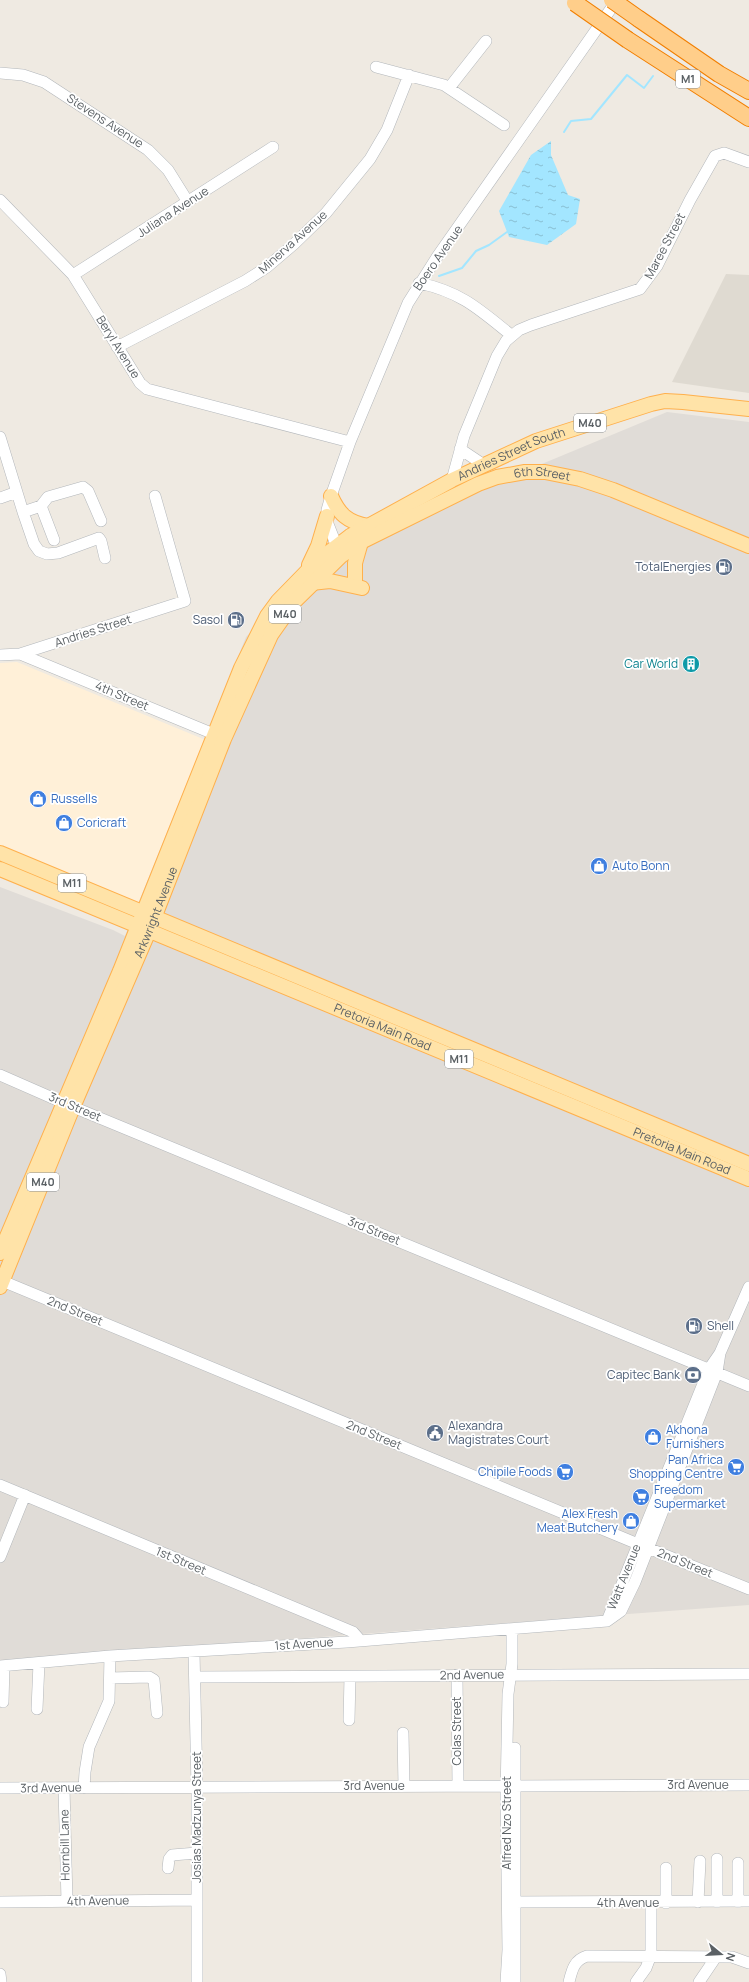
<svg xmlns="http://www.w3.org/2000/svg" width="749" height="1982" viewBox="0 0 749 1982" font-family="Manrope,sans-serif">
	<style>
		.commercial { fill: #fff0d8 }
		.industrial { fill: #e0dcd7 }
		.education { fill: #dfdad1 }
		.water { fill: url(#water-ripples) }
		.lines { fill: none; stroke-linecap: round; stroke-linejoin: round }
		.stream { stroke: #a3e6ff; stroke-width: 2 }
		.minor-casing { stroke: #b3b7bb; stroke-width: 12 }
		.major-casing { stroke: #ffb04c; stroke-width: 16 }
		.highway-casing { stroke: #f27f00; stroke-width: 18 }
		.minor { stroke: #fff; stroke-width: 11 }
		.major { stroke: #ffe3a8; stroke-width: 14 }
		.highway { stroke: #ffce8a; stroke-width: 16 }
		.highway-bridge-casing { stroke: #f27f00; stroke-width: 18; stroke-linecap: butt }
		.highway-bridge { stroke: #ffce8a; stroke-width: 16 }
		.labels { text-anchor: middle; stroke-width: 3.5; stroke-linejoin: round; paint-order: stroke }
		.shield { fill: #fff; stroke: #8c9093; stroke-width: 1 }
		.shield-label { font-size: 11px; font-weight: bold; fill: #5b6165 }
		.street-label { font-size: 12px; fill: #5b6165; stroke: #fff }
		.service-label { font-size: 12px; fill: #4e5e75; stroke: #fff; text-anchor: end }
		.culture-label { font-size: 12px; fill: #0d838f; stroke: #fff; text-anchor: end }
		.shop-label { font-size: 12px; fill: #366cbe; stroke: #fff; text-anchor: start }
	</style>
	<defs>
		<pattern id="water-ripples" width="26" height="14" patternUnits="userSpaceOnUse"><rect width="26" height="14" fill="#a3e6ff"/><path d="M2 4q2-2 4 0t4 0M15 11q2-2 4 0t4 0" fill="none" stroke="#88bed2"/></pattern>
	</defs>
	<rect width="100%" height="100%" fill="#efeae2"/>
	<path class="commercial" d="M17 662 208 741 140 903 0 849V663Z"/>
	<path class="industrial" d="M667 412 749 422V1605L0 1661V887L113 930 125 936 246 637 327 553Z"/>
	<path class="education" d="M726 274 749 275V393L672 382Z"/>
	<path class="water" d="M551 141V155L568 195 580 199 576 224 547 245 509 237 499 211 531 155Z"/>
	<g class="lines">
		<path class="stream" d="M564 132 571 121 591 119 627 75 644 88 653 76
			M439 276 462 268 476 251 489 245 507 232"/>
		<defs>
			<path id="minor" d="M376 67 444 85 504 125
				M0 73 23 75 44 82 148 150 168 170 188 202
				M449 88 486 41
				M0 200 73 275 140 383 147 389 350 442
				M73 275 273 147
				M419 283C461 292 479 309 511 335
				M117 347 245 281 267 267 294 244 326 213 370 159 387 130 409 75
				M0 437 23 512 34 544 39 551 47 554 58 553 99 538 101 541 105 558
				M460 449 484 465
				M452 480 464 436 497 356 506 341 519 330 531 325 640 289 657 266 690 200 715 156 724 153 749 162
				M0 498 17 492
				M41 506 54 540
				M23 512 41 506 48 497 83 487 88 491 101 521
				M339 552 328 524 327 510 331 496 350 442 408 303 437 257 617 0
				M20 654 221 737
				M0 655 20 654 185 601 155 496
				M0 1075 73 1107 749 1386
				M0 1280 638 1544 749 1589
				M0 1485 353 1632 360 1640
				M0 1557 25 1495
				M607 1621 709 1369 720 1353 749 1287
				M194 1652 197 1787V1982
				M0 1666 110 1656 347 1642 607 1621 621 1611 635 1582 710 1390 717 1372 720 1353
				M457 1675 458 1786
				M196 1677 749 1674
				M110 1678 149 1677 154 1680 157 1713
				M3 1702 4 1666
				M37 1709 39 1663
				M349 1720 350 1677
				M403 1733 404 1786
				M0 1788 749 1785
				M64 1788 67 1901
				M84 1788 85 1772 89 1747 109 1701 110 1656
				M717 1859V1902
				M168 1868 169 1859 172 1855 197 1853
				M666 1868V1903
				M0 1902 197 1900
				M510 1902 749 1901
				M698 1902 700 1861
				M738 1902V1863
				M0 1974 1 1982
				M506 1982 508 1950 506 1796 508 1694 512 1664V1629
				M515 1982V1748
				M569 1982C572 1970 574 1960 587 1956L732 1957 749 1963
				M636 1982 646 1968 651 1955V1903
				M699 1982 716 1957"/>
			<g id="major">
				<path d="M331 496C339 514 347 522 368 526"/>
				<path d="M309 565 318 546 327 516"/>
				<path d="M355 581V563L361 542"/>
				<path d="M311 583 330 581 362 588"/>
				<path d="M0 853 749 1164"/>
				<path id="s1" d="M0 869 749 1179"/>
				<path id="s2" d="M0 1253 120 971 241 668 267 616 278 601 316 562 350 536 452 480 536 441 651 404 665 401 683 402 749 409"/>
				<path id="s3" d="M0 1287 73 1107 149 931 224 739 271 635 295 601 341 556 361 542 478 484 497 477 525 472H545L580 479 613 490 749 546"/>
			</g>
			<path id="highway" d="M639 19 719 74 749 91
				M628 40 749 118"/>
		</defs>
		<use href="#minor" class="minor-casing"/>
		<use href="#major" class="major-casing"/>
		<use href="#highway" class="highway-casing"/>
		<use href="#minor" class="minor"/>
		<use href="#major" class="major"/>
		<use href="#highway" class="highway"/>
		<defs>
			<path id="highway-bridge" d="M612 0 639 19
				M575 3 628 40"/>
		</defs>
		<use href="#highway-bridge" class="highway-bridge-casing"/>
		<use href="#highway-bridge" class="highway-bridge"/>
	</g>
	<defs>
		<symbol id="fuel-disc" viewBox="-11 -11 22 22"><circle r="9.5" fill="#5c6f8a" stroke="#fff"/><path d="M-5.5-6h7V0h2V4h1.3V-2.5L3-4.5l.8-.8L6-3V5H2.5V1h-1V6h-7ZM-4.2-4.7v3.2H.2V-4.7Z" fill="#fff"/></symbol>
		<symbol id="building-disc" viewBox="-11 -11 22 22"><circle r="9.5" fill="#0f9aa8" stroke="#fff"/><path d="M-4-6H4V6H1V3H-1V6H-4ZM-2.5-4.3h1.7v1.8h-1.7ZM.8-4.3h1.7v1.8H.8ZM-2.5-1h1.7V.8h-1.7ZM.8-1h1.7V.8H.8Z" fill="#fff"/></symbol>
		<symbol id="shop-disc" viewBox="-11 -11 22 22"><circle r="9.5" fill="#3f7fe0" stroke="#fff"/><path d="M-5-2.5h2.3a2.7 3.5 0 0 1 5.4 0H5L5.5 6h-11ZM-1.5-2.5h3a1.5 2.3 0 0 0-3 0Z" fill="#fff"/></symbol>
		<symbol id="bank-disc" viewBox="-11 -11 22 22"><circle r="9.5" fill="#5c6f8a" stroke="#fff"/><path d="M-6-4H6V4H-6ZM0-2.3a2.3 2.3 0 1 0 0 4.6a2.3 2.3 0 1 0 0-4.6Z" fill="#fff"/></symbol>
		<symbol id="civic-disc" viewBox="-11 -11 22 22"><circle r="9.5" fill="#5c6f8a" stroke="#fff"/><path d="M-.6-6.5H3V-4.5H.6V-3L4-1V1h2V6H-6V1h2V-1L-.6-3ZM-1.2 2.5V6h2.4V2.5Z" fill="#fff"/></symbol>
		<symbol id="supermarket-disc" viewBox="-11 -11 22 22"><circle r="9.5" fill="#3f7fe0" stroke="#fff"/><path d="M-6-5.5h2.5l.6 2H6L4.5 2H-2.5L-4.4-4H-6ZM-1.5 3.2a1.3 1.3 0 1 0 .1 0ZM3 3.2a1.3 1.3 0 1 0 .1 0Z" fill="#fff"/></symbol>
	</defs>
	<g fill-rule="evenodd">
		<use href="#fuel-disc" x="714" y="557" width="20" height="20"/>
		<use href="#fuel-disc" x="226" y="610" width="20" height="20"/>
		<use href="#building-disc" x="681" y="654" width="20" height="20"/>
		<use href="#shop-disc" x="28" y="789" width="20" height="20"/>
		<use href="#shop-disc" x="54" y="813" width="20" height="20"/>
		<use href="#shop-disc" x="589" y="856" width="20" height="20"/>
		<use href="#fuel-disc" x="684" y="1316" width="20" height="20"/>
		<use href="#bank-disc" x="683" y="1365" width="20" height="20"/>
		<use href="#civic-disc" x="425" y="1423" width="20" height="20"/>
		<use href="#shop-disc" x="643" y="1427" width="20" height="20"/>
		<use href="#supermarket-disc" x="726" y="1457" width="20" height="20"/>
		<use href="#supermarket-disc" x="555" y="1462" width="20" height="20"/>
		<use href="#supermarket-disc" x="631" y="1487" width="20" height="20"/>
		<use href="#shop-disc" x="621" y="1511" width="20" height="20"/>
	</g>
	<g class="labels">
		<g class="shield">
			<rect x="676" y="70" width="24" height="18" rx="3"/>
			<rect x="574" y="414" width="32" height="18" rx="3"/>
			<rect x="269" y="605" width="32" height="18" rx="3"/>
			<rect x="58" y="874" width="28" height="18" rx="3"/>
			<rect x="445" y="1050" width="28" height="18" rx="3"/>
			<rect x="27" y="1173" width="32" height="18" rx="3"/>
		</g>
		<g class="shield-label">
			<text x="688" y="83">M1</text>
			<text x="590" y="427">M40</text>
			<text x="285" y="618">M40</text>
			<text x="72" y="887">M11</text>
			<text x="459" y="1063">M11</text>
			<text x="43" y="1186">M40</text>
		</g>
		<g class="street-label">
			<text transform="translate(105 121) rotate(33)" y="4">Stevens Avenue</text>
			<text transform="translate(173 212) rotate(-33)" y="4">Juliana Avenue</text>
			<text transform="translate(293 242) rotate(-42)" y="4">Minerva Avenue</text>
			<text transform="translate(665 246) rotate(-62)" y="4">Maree Street</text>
			<text transform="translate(438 258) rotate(-55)" y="4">Boero Avenue</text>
			<text transform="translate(118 347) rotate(58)" y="4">Beryl Avenue</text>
			<text dy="4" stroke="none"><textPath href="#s2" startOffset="988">Andries Street South</textPath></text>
			<text dy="4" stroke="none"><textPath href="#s3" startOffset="1033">6th Street</textPath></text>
			<text transform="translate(93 631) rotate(-18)" y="4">Andries Street</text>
			<text transform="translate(122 696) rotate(23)" y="4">4th Street</text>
			<text dy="4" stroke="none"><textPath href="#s3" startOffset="406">Arkwright Avenue</textPath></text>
			<text dy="4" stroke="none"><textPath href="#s1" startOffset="414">Pretoria Main Road</textPath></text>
			<text transform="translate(75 1107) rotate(23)" y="4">3rd Street</text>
			<text dy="4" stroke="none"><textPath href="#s1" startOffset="738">Pretoria Main Road</textPath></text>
			<text transform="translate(374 1231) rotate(22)" y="4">3rd Street</text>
			<text transform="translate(75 1311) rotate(22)" y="4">2nd Street</text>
			<text transform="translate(374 1435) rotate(22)" y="4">2nd Street</text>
			<text transform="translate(181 1561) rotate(23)" y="4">1st Street</text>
			<text transform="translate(685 1563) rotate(22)" y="4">2nd Street</text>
			<text transform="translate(624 1577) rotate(-68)" y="4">Watt Avenue</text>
			<text transform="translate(304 1644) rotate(-4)" y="4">1st Avenue</text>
			<text transform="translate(472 1675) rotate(-1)" y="4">2nd Avenue</text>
			<text transform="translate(457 1731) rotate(-90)" y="4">Colas Street</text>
			<text x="698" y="1789">3rd Avenue</text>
			<text x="374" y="1790">3rd Avenue</text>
			<text transform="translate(51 1788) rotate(-1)" y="4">3rd Avenue</text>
			<text transform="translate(197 1817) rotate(-90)" y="4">Josias Madzunya Street</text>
			<text transform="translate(507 1823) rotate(-90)" y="4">Alfred Nzo Street</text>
			<text transform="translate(65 1845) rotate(-91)" y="4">Hornbill Lane</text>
			<text transform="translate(98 1901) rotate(-1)" y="4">4th Avenue</text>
			<text x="628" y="1907">4th Avenue</text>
		</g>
		<g class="service-label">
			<text x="711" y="571">TotalEnergies</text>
			<text x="223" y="624">Sasol</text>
			<text x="707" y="1330" text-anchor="start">Shell</text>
			<text x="680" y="1379">Capitec Bank</text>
			<text x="448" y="1430" text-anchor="start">Alexandra<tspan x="448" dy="14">Magistrates Court</tspan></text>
		</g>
		<g class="culture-label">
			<text x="678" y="668">Car World</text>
		</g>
		<g class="shop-label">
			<text x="51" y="803">Russells</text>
			<text x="77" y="827">Coricraft</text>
			<text x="612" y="870">Auto Bonn</text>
			<text x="666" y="1434">Akhona<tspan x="666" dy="14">Furnishers</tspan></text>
			<text x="723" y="1464" text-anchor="end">Pan Africa<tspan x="723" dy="14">Shopping Centre</tspan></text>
			<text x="552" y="1476" text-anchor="end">Chipile Foods</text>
			<text x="654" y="1494">Freedom<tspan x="654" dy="14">Supermarket</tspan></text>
			<text x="618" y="1518" text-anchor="end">Alex Fresh<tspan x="618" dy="14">Meat Butchery</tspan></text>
		</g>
	</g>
	<g transform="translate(721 1954) rotate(108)" stroke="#ffffff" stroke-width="3" paint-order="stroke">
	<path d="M0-3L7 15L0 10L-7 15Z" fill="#5b6165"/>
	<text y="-6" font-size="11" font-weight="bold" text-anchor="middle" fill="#5b6165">N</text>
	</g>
</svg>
